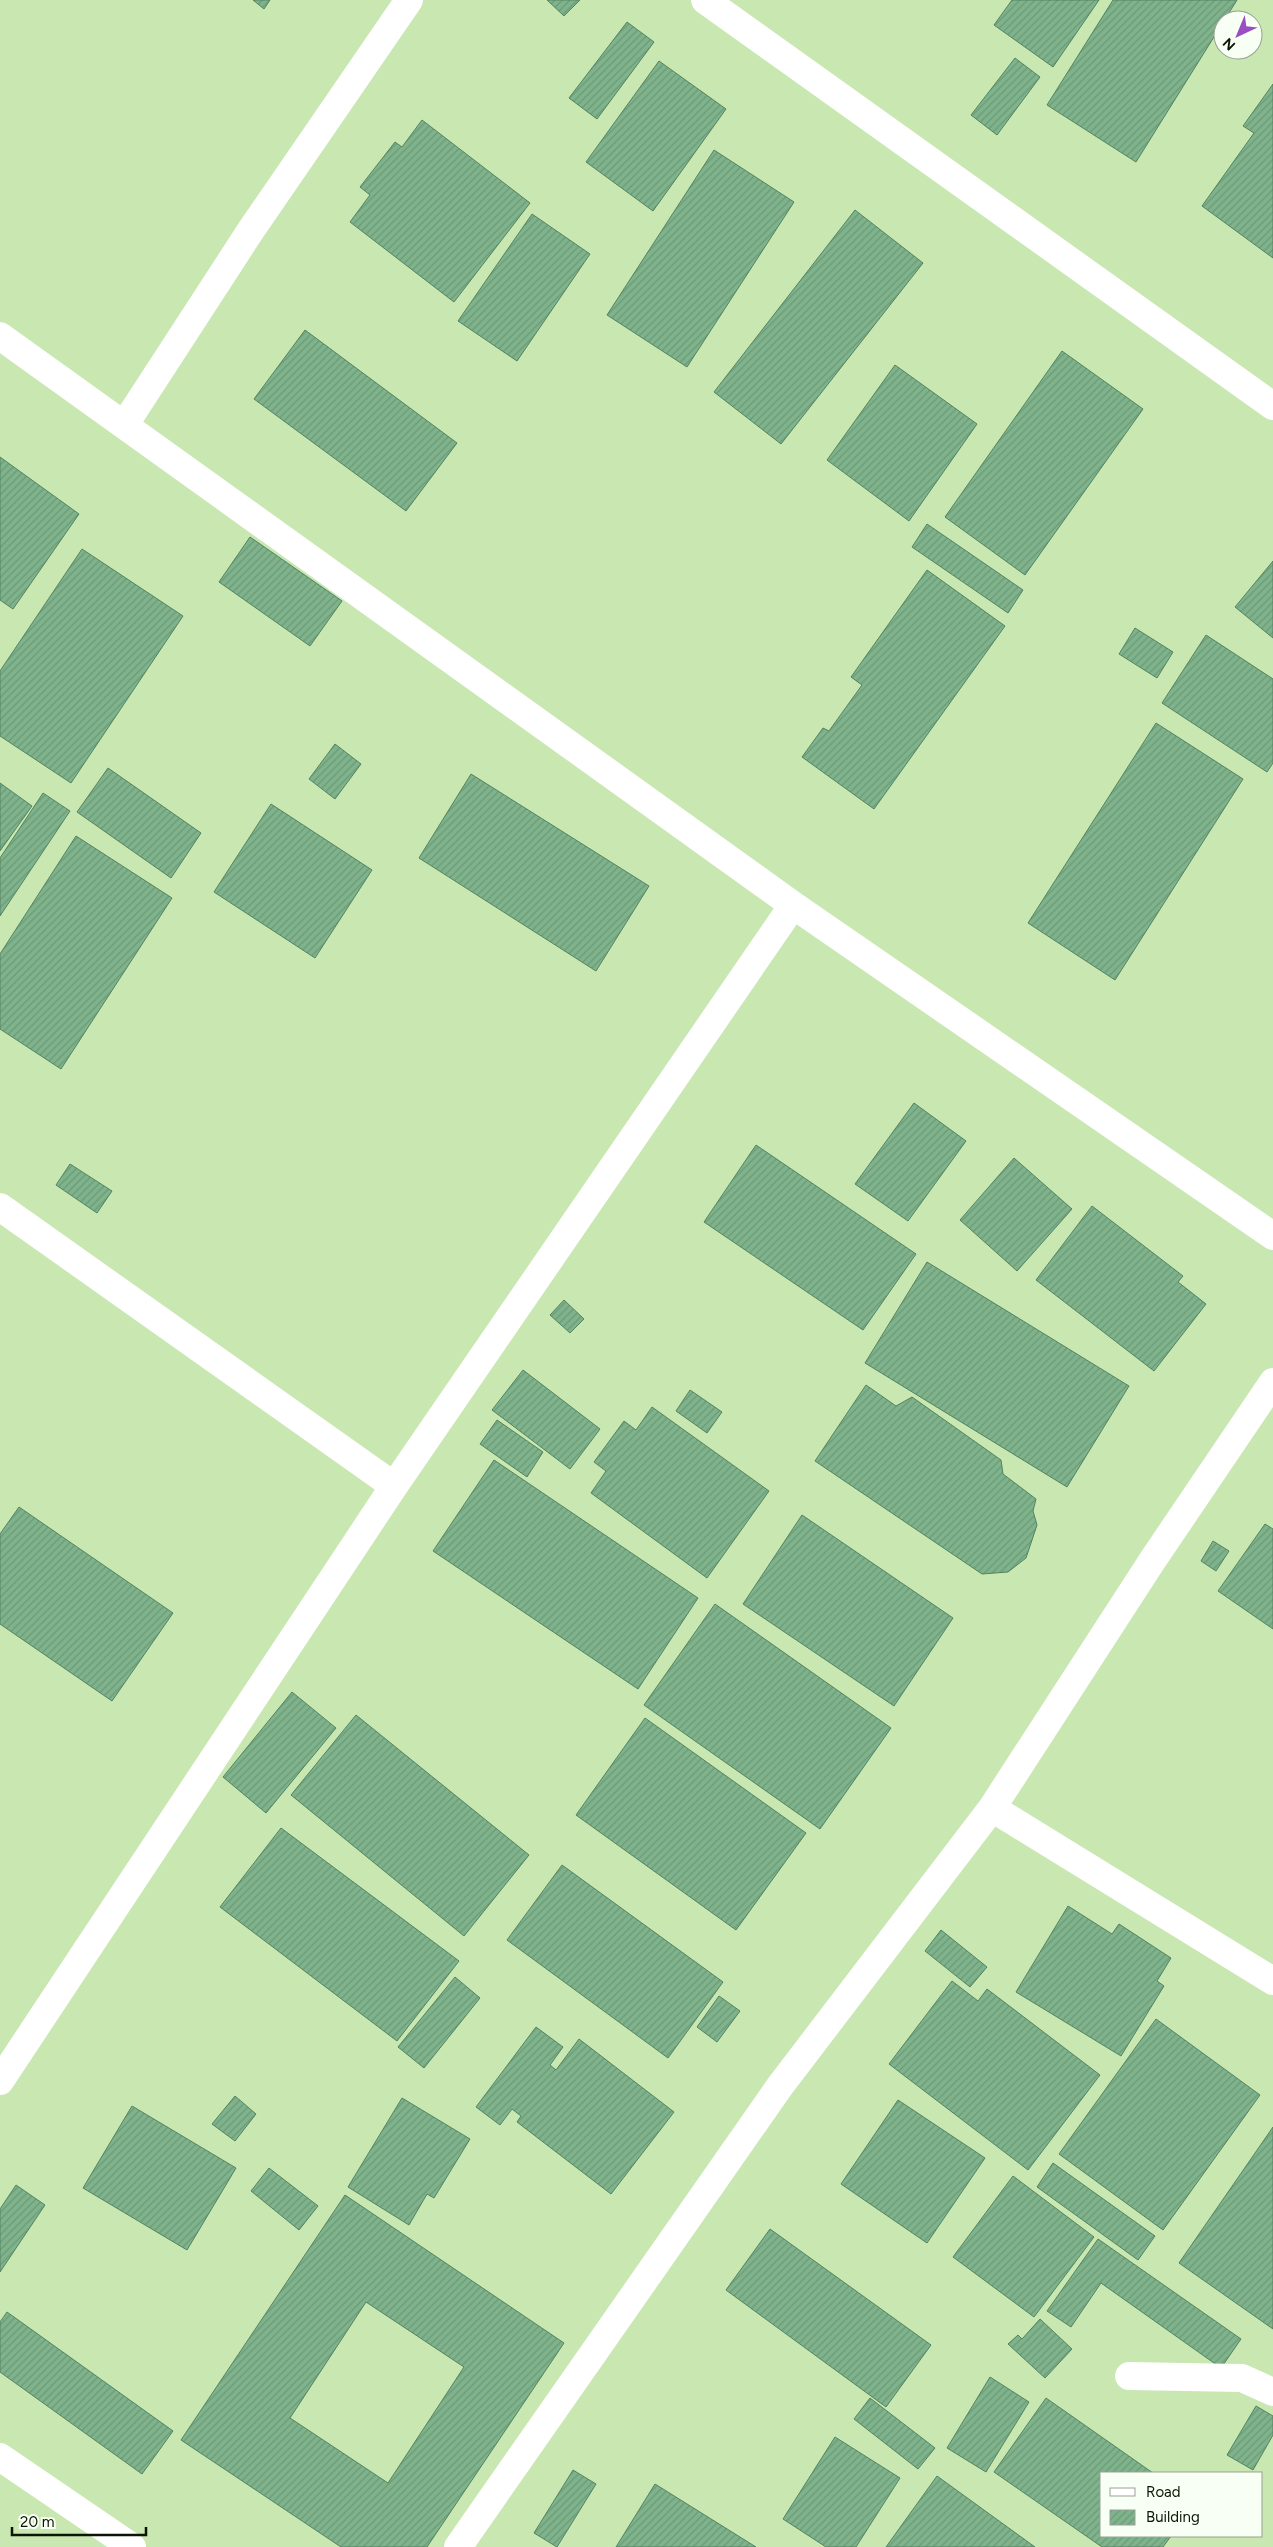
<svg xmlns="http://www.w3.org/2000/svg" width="1273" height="2547" viewBox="0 0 1273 2547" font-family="Figtree,sans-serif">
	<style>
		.building { fill: url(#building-hatch); stroke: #528460; fill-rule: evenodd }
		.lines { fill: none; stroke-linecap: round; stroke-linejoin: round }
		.street { stroke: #fff; stroke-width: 28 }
	</style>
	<defs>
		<pattern id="building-hatch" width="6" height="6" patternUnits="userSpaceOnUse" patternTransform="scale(1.25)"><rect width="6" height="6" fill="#7fb38c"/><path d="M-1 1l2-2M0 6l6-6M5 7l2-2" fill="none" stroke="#6c9977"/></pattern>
	</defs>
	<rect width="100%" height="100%" fill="#c8e7b1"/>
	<path class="building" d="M253 0H270L264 9Z
		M547 0H580L564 16Z
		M1012 0H1099L1053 67 994 25Z
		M1113 0H1237L1136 162 1047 105Z
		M627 22 654 42 597 119 569 98Z
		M1015 58 1040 77 997 135 971 115Z
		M659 61 726 109 653 211 586 162Z
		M1273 84V258L1202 206 1254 133 1243 126Z
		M422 120 530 203 454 302 350 222 370 195 360 187 395 142 402 147Z
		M714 150 794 202 687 367 607 315Z
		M855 210 923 263 781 444 714 392Z
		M532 214 590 254 517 361 458 321Z
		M305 330 457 443 406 511 254 399Z
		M1062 351 1143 409 1025 575 945 517Z
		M895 365 977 424 909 521 827 460Z
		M0 457 79 514 13 609 0 600Z
		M927 524 1023 590 1008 613 912 547Z
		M250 537 342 601 310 646 219 582Z
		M82 549 183 616 71 783 0 736V671Z
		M1273 561V638L1235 607Z
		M927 570 1005 626 874 809 802 757 823 728 829 731 862 685 851 677Z
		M1135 628 1173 652 1157 678 1119 654Z
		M1206 635 1273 679V763L1267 772 1162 703Z
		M1156 723 1243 779 1115 980 1028 923Z
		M335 744 361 764 335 799 309 779Z
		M108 768 201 833 171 878 77 812Z
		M471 774 649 886 596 971 419 858Z
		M0 783 32 806 0 851Z
		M43 793 70 811 0 916V858Z
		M271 804 372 870 315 958 214 892Z
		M76 836 172 898 61 1069 0 1029V954Z
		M914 1103 966 1141 908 1221 855 1184Z
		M756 1145 916 1254 863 1330 704 1222Z
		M1014 1158 1072 1209 1017 1271 960 1220Z
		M70 1164 112 1191 97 1213 56 1185Z
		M1092 1206 1183 1276 1178 1282 1206 1304 1154 1371 1036 1280Z
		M927 1262 1129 1386 1067 1487 865 1363Z
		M564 1300 584 1319 570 1333 550 1315Z
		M523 1370 600 1429 570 1469 492 1410Z
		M866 1385 896 1406 912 1397 1001 1460 1003 1474 1036 1499 1033 1511 1037 1525 1026 1558 1008 1572 982 1574 815 1461Z
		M690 1390 722 1412 707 1433 676 1411Z
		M652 1407 769 1491 707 1578 591 1493 606 1471 594 1462 624 1421 636 1430Z
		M497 1420 543 1452 527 1477 480 1444Z
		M494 1460 698 1598 638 1689 433 1551Z
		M19 1507 173 1613 112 1701 0 1624V1534Z
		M802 1515 953 1618 894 1706 743 1604Z
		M1265 1524 1273 1529V1629L1218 1591Z
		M1213 1541 1229 1551 1216 1571 1201 1561Z
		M715 1604 891 1728 820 1829 644 1705Z
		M292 1692 336 1728 266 1813 223 1777Z
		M356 1715 529 1855 464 1936 291 1795Z
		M645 1718 806 1833 736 1930 576 1815Z
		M281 1828 459 1961 397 2041 220 1907Z
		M562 1865 723 1982 668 2058 507 1940Z
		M1068 1906 1112 1934 1119 1924 1171 1958 1157 1981 1164 1986 1121 2056 1016 1992Z
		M941 1930 987 1967 970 1987 925 1951Z
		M455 1977 480 1998 424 2068 398 2047Z
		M952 1981 978 2001 987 1989 1100 2075 1028 2170 889 2064Z
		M719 1996 740 2011 717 2042 697 2027Z
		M1156 2019 1260 2095 1163 2230 1059 2154Z
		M536 2027 563 2047 550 2065 556 2070 579 2039 674 2112 611 2194 517 2122 521 2116 512 2109 500 2125 476 2107Z
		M235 2096 256 2114 235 2141 212 2124Z
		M402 2098 470 2139 434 2198 427 2194 409 2225 348 2187Z
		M898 2100 985 2158 927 2243 841 2184Z
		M132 2106 236 2168 187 2250 83 2188Z
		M1273 2127V2329L1179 2263Z
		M1053 2163 1155 2236 1138 2260 1037 2187Z
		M269 2168 318 2206 299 2230 251 2191Z
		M1013 2176 1094 2237 1034 2317 953 2257Z
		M16 2185 45 2205 0 2272V2209Z
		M345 2195 564 2343 427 2547H341L181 2440ZM366 2302 464 2367 388 2483 290 2418Z
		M770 2229 931 2345 886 2407 726 2290Z
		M1098 2239 1241 2339 1221 2368 1101 2283 1071 2327 1047 2311Z
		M7 2312 173 2431 142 2474 0 2372V2322Z
		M1040 2319 1072 2349 1045 2378 1008 2344 1018 2335 1022 2339Z
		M990 2377 1029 2402 986 2472 947 2448Z
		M870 2398 935 2448 918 2469 854 2419Z
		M1046 2398 1153 2473H1102V2536H1171L1163 2547H1102L994 2472Z
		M1256 2406 1273 2416V2435L1253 2470 1227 2455Z
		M835 2437 900 2478 856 2547H826L783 2519Z
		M573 2470 596 2484 557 2547 534 2533Z
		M937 2476 1035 2547H886Z
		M655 2484 756 2547H616Z"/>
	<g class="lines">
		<path class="street" d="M705 0 1273 406
			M0 336 793 905 1273 1236
			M125 424 251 230 409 0
			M0 1207 394 1486
			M992 1808 1273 1981
			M0 2081 394 1486 793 905
			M1129 2376 1242 2378 1273 2392
			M0 2457 132 2547
			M458 2547 780 2086 992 1808 1152 1561 1273 1382"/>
	</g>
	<rect x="1100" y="2472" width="162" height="65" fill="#f8fff4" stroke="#99a194"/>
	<rect x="1110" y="2488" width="25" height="8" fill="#ffffff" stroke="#99a194"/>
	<text x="1146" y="2497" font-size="15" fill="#0b1503">Road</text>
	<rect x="1110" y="2510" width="25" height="15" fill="url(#building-hatch)" stroke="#99a194"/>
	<text x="1146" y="2522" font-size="15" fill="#0b1503">Building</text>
	<g transform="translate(1238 35) rotate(224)"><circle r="24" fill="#f8fff4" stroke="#99a194"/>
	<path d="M0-4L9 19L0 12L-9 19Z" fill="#994ec1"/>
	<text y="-8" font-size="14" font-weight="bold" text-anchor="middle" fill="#0b1503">N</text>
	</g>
	<path d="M12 2527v8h134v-8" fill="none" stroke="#0b1503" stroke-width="2.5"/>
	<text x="20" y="2527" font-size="15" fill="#0b1503" stroke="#f8fff4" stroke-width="4" paint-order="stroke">20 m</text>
</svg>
